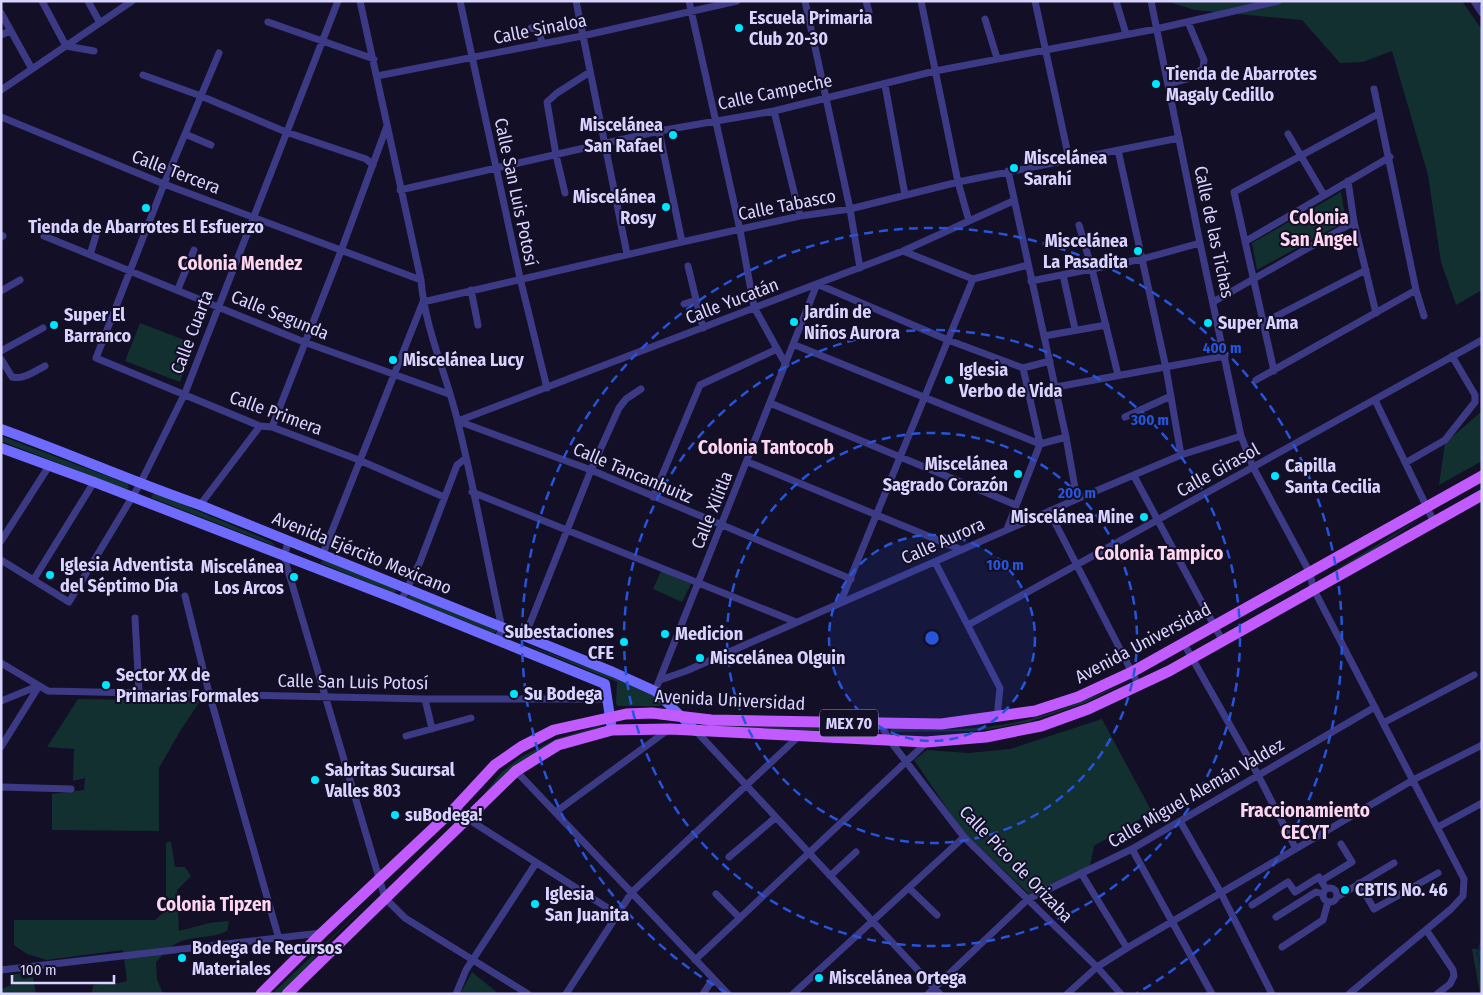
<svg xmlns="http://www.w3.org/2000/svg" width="1483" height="995" viewBox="0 0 1483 995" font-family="'Fira Sans Condensed',sans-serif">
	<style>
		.green { fill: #12302f }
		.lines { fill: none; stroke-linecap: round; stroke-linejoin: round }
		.stream { stroke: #0c2248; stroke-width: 2 }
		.street { stroke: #3d3a85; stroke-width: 7 }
		.secondary { stroke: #6f6bff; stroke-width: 10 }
		.primary { stroke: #c25bff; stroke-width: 11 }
		.ring { fill: none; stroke: #2655da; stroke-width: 2.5; stroke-dasharray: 9 6 }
		.poi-dot { fill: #00e5ff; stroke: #130f26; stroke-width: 2 }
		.labels { text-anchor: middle; stroke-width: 4; stroke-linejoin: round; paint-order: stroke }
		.shield { fill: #130f26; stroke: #9e99be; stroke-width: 1 }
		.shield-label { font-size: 16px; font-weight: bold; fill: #d9d4ff }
		.poi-label { font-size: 18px; font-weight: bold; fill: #d9d4ff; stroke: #130f26; text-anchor: start }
		.street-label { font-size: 18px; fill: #d9d4ff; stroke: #130f26 }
		.neighbourhood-label { font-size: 19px; font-weight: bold; fill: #ffd6f0; stroke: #130f26 }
		.centre { fill: #2655da; stroke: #130f26; stroke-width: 2.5 }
		.ring-label { font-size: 15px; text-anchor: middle; font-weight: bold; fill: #2655da; stroke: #130f26; stroke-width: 4; stroke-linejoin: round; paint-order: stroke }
	</style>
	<rect width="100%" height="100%" fill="#130f26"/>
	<path class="green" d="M1171 1H1462L1482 30V290L1456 305 1441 262 1428 175 1392 51 1363 62 1340 63 1302 20 1195 10 1172 3Z
		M1341 192 1346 221 1257 270 1252 243Z
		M140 323 195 344 180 382 125 361Z
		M1482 411V461L1439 485 1445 443Z
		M1 436 128 484 129 488 126 489 1 441Z
		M155 493 272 542 275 546 152 498 151 496Z
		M1421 518 1366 555 1326 576Z
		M323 560 395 589 397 591 394 593 320 563Z
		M661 571 691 584 682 602 653 589Z
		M410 595 496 630V632L494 633 407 598Z
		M511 639 595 670 658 697 662 704 660 706H618L616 704 617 682Z
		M1127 682 1085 703 1029 722 978 731 889 732 892 728C930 730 969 731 1007 724 1048 717 1089 699 1127 682Z
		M78 699 200 701 179 733 159 768V831L52 830V794L84 790 85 778 73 781 74 749 47 747Z
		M1102 719 1152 812 1094 846 1090 866 1029 894 963 832 914 760 927 750 969 753 1010 749Z
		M599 726H603L556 741 476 804 502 772 521 757 556 739Z
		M713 726 863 728H874L876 731 873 733Z
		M171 841 175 867H185L191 876 177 890 179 931 209 923 229 921 227 931C212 939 193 935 177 943 169 947 162 956 156 962L157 979 163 994H92L93 985C105 982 115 985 127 981L123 950 47 960 27 954 14 945V920H155L163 913 166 905V843Z
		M371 900 318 952 312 962 279 994H272Z
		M1472 949H1482V994H1480Z
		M472 972 499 994H460Z
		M13 974H20L23 979 33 977 36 994H2V989L11 985Z"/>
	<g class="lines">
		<path class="stream" d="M1482 940 1477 953 1482 967"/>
		<path class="street" d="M42 1 66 46 94 51
			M88 1 100 23
			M360 1 421 280C425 330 447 375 458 423 475 491 487 560 502 628L497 641
			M460 1 520 278 547 388
			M576 1 627 254
			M689 1 740 230 754 307 786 365
			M805 1 850 209 860 268
			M866 1 869 12
			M921 1 958 182 969 221
			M1035 1 1069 159
			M1116 1 1126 34
			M1151 1 1200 243 1241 436 1253 467 1310 573 1313 588 1464 879 1463 896 1451 909 1349 994
			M1474 1 1482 13
			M1 13 32 69
			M985 19 997 58
			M268 22 374 59
			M531 28 539 30 542 44
			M1 35 10 31
			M219 53 164 184 96 358 260 426 272 427 359 460 444 497
			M143 75 201 96 286 132 366 159 373 165
			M377 76 582 36 737 1
			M1168 84 1190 78 1203 68 1204 60 1188 22
			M885 85 905 195
			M1374 89 1416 290 1424 316
			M1 90 132 1
			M774 111 800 216
			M1 117 164 184 421 280
			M659 131 682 242
			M185 134 211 145
			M1288 134 1324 195
			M1118 150 1166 368 1181 455
			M1008 171 1066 437 1077 499
			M1348 181 1354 222 1376 313
			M400 190 659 131 774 111 935 71 1156 29 1278 1
			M565 193 556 155 547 102 557 93 590 72
			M1079 225 1092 269 1118 375
			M44 236 304 342 449 394
			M1 237 3 236
			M1246 241 1390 157
			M903 251 973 279 1028 265
			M90 255 98 228
			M688 266 703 328
			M1063 275 1075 329
			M1031 281 1142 259 1200 243
			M178 289 194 250
			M471 290 478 325
			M1 291 20 280
			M423 302 682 242 800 216 850 209 958 182 1179 138
			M1213 302 1354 222
			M684 304 696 300
			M1263 323 1366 270
			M1044 336 1106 325
			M795 345 1040 444 1066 437
			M1 351 43 328
			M1 359 12 377C23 380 35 371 45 366
			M1023 368 1050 361
			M1274 371 1234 192 1378 114
			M1256 380 1416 290
			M1056 387 1225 356
			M1375 400 1433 520
			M770 403 1016 505
			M1125 417 1171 396
			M458 421 903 251 1013 201
			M458 421 591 470 851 579
			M272 427 341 251 387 126
			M748 462 962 550
			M1407 462 1445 440 1475 402V395L1452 356
			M1134 476 1222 640
			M472 492 796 622
			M653 497 700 385 777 349
			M200 505 260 426
			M1049 511 1139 686
			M1007 529 1040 444 1023 368
			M1 541 49 466
			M288 542 284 557 385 898 405 918 528 994
			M322 556 423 302
			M1 560 69 602 140 484 185 393 338 1
			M935 562 1000 688 997 718
			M34 579 94 482
			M185 596 209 693 279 939
			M401 601 420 562 457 465 466 458
			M841 601 973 279
			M135 618 139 691
			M968 625 1482 340
			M525 636 591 470 619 408 626 399 641 389
			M1183 642 1258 775 1296 849
			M1 663 48 691 425 699H608
			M660 680 686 671 1077 499 1181 455 1241 436
			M655 691 817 284 948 340 1023 368
			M425 699 432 729
			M1 701 38 686
			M1383 723 1474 675
			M880 724 891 742 964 837 1097 967 1121 994
			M696 731 940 994
			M406 736 471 718
			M1 747 39 686
			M516 771 728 994
			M1 787 71 789
			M456 807 468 819 617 914
			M557 811 668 730
			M1180 821 1221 893 1272 994
			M1438 827 1482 803
			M1132 849 1212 994
			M729 857 775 818
			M1081 873 1127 948
			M830 876 856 852
			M1321 881 1352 862 1341 844
			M1359 883 1374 909 1438 873
			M909 888 937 915
			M1323 895a7 7 0 1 1 14 0a7 7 0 1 1-14 0Z
			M716 894 740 918
			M1337 897 1394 863
			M1252 905 1288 882 1295 892 1319 877 1326 889
			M1276 917 1316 892 1323 894
			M1427 931 1453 970 1454 976 1450 984 1437 994
			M1282 947 1323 920 1328 902
			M695 960 926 743
			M1 970 321 933
			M456 994 466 970 536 863
			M566 994 632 892 798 737
			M703 994 713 979
			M793 994 964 837
			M928 994 1028 899 1132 849 1375 707
			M1067 994 1097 967 1127 948 1413 780 1482 745"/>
		<path class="secondary" d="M1 429C68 453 133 482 200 505L613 672 655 691 696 731
			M1 448 94 482 401 601 605 684 611 724"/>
		<path class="primary" d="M261 994 322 933 456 807 495 765 521 747 554 730 626 714 652 713 711 720 941 724 1035 711 1078 697 1132 672 1482 476
			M287 994 516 771 558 745 612 730 670 729 926 742 986 737 1041 726 1088 709 1169 671 1482 495"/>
	</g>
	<circle cx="932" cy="638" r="103" fill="#2655da" fill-opacity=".12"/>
	<g class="ring">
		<circle cx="932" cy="638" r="103"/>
		<circle cx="932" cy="638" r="205"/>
		<circle cx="932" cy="638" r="308"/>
		<path d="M727 993A410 410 0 1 1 1137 993"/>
	</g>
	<g class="poi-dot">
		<circle cx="739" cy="28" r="5"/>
		<circle cx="1156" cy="84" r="5"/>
		<circle cx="673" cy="135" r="5"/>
		<circle cx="1014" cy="168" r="5"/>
		<circle cx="666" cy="207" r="5"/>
		<circle cx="146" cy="208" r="5"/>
		<circle cx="1138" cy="251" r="5"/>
		<circle cx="794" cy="322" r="5"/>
		<circle cx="1208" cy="323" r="5"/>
		<circle cx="54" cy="325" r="5"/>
		<circle cx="393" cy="360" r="5"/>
		<circle cx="949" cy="380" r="5"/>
		<circle cx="1018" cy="474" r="5"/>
		<circle cx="1275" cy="476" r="5"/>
		<circle cx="1144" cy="517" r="5"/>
		<circle cx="50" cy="575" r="5"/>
		<circle cx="294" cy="577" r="5"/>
		<circle cx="665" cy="634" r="5"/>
		<circle cx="624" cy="642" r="5"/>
		<circle cx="700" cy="658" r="5"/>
		<circle cx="106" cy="685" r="5"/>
		<circle cx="514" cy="694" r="5"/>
		<circle cx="315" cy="780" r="5"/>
		<circle cx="395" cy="815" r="5"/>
		<circle cx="1345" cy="890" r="5"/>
		<circle cx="535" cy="904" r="5"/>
		<circle cx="182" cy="958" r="5"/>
		<circle cx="819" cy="978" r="5"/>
	</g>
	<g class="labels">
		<rect class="shield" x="820" y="709.5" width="58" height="27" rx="4"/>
		<g class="shield-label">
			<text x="849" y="729">MEX 70</text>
		</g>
		<g class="poi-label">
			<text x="749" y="24">Escuela Primaria<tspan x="749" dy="21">Club 20-30</tspan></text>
			<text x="1166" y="80">Tienda de Abarrotes<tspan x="1166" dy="21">Magaly Cedillo</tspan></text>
			<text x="663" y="131" text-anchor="end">Miscelánea<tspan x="663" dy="21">San Rafael</tspan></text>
			<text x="1024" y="164">Miscelánea<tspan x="1024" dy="21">Sarahí</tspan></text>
			<text x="656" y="203" text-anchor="end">Miscelánea<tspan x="656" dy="21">Rosy</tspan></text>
			<text x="146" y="233" text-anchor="middle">Tienda de Abarrotes El Esfuerzo</text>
			<text x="1128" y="247" text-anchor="end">Miscelánea<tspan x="1128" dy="21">La Pasadita</tspan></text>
			<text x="804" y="318">Jardín de<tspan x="804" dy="21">Niños Aurora</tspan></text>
			<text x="64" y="321">Super El<tspan x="64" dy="21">Barranco</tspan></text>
			<text x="1218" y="329">Super Ama</text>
			<text x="403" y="366">Miscelánea Lucy</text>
			<text x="959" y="376">Iglesia<tspan x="959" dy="21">Verbo de Vida</tspan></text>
			<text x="1008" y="470" text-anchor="end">Miscelánea<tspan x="1008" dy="21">Sagrado Corazón</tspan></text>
			<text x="1285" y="472">Capilla<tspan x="1285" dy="21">Santa Cecilia</tspan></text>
			<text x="1134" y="523" text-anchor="end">Miscelánea Mine</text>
			<text x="60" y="571">Iglesia Adventista<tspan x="60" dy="21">del Séptimo Día</tspan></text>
			<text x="284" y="573" text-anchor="end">Miscelánea<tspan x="284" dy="21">Los Arcos</tspan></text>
			<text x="614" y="638" text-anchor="end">Subestaciones<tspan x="614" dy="21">CFE</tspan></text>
			<text x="675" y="640">Medicion</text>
			<text x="710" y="664">Miscelánea Olguin</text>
			<text x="116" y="681">Sector XX de<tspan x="116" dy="21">Primarias Formales</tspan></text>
			<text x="524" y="700">Su Bodega</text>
			<text x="325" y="776">Sabritas Sucursal<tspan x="325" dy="21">Valles 803</tspan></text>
			<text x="405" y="821">suBodega!</text>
			<text x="1355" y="896">CBTIS No. 46</text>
			<text x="545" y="900">Iglesia<tspan x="545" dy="21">San Juanita</tspan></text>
			<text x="192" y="954">Bodega de Recursos<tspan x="192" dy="21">Materiales</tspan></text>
			<text x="829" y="984">Miscelánea Ortega</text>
		</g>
		<g class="street-label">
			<text transform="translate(540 29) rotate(-11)" y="6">Calle Sinaloa</text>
			<text transform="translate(775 92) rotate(-12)" y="6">Calle Campeche</text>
			<text transform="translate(176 172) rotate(21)" y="6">Calle Tercera</text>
			<text transform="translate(516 192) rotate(78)" y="6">Calle San Luis Potosí</text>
			<text transform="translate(787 205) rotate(-11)" y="6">Calle Tabasco</text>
			<text transform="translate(1214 232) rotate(78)" y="6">Calle de las Tichas</text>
			<text transform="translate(732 301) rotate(-21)" y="6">Calle Yucatán</text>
			<text transform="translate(280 315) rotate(22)" y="6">Calle Segunda</text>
			<text transform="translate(192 332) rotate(-69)" y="6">Calle Cuarta</text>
			<text transform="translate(276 413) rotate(20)" y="6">Calle Primera</text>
			<text transform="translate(1218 470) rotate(-29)" y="6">Calle Girasol</text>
			<text transform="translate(633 473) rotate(23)" y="6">Calle Tancanhuitz</text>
			<text transform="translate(712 510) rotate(-68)" y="6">Calle Xilitla</text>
			<text transform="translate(943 541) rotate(-24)" y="6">Calle Aurora</text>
			<text transform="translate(362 553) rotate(22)" y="6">Avenida Ejército Mexicano</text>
			<text transform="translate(1143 643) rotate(-28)" y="6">Avenida Universidad</text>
			<text transform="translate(353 682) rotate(1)" y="6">Calle San Luis Potosí</text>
			<text transform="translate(730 700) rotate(3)" y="6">Avenida Universidad</text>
			<text transform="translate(1196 793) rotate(-30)" y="6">Calle Miguel Alemán Valdez</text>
			<text transform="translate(1016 864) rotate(46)" y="6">Calle Pico de Orizaba</text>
		</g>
		<g class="neighbourhood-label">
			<text x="1319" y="224">Colonia<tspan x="1319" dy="22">San Ángel</tspan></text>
			<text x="240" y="270">Colonia Mendez</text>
			<text x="766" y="454">Colonia Tantocob</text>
			<text x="1159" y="560">Colonia Tampico</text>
			<text x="1305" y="817">Fraccionamiento<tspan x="1305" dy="22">CECYT</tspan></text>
			<text x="214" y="911">Colonia Tipzen</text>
		</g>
	</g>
	<circle cx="932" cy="638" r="8" class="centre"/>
	<g class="ring-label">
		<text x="1222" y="353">400 m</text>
		<text x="1150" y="425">300 m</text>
		<text x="1077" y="498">200 m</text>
		<text x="1005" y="570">100 m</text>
	</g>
	<rect width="1483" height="995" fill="none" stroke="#d9d4ff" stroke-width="5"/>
	<path d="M12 975v8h102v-8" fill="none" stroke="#d9d4ff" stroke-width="2.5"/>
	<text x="20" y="975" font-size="15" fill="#d9d4ff" stroke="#130f26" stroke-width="4" paint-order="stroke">100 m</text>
</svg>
